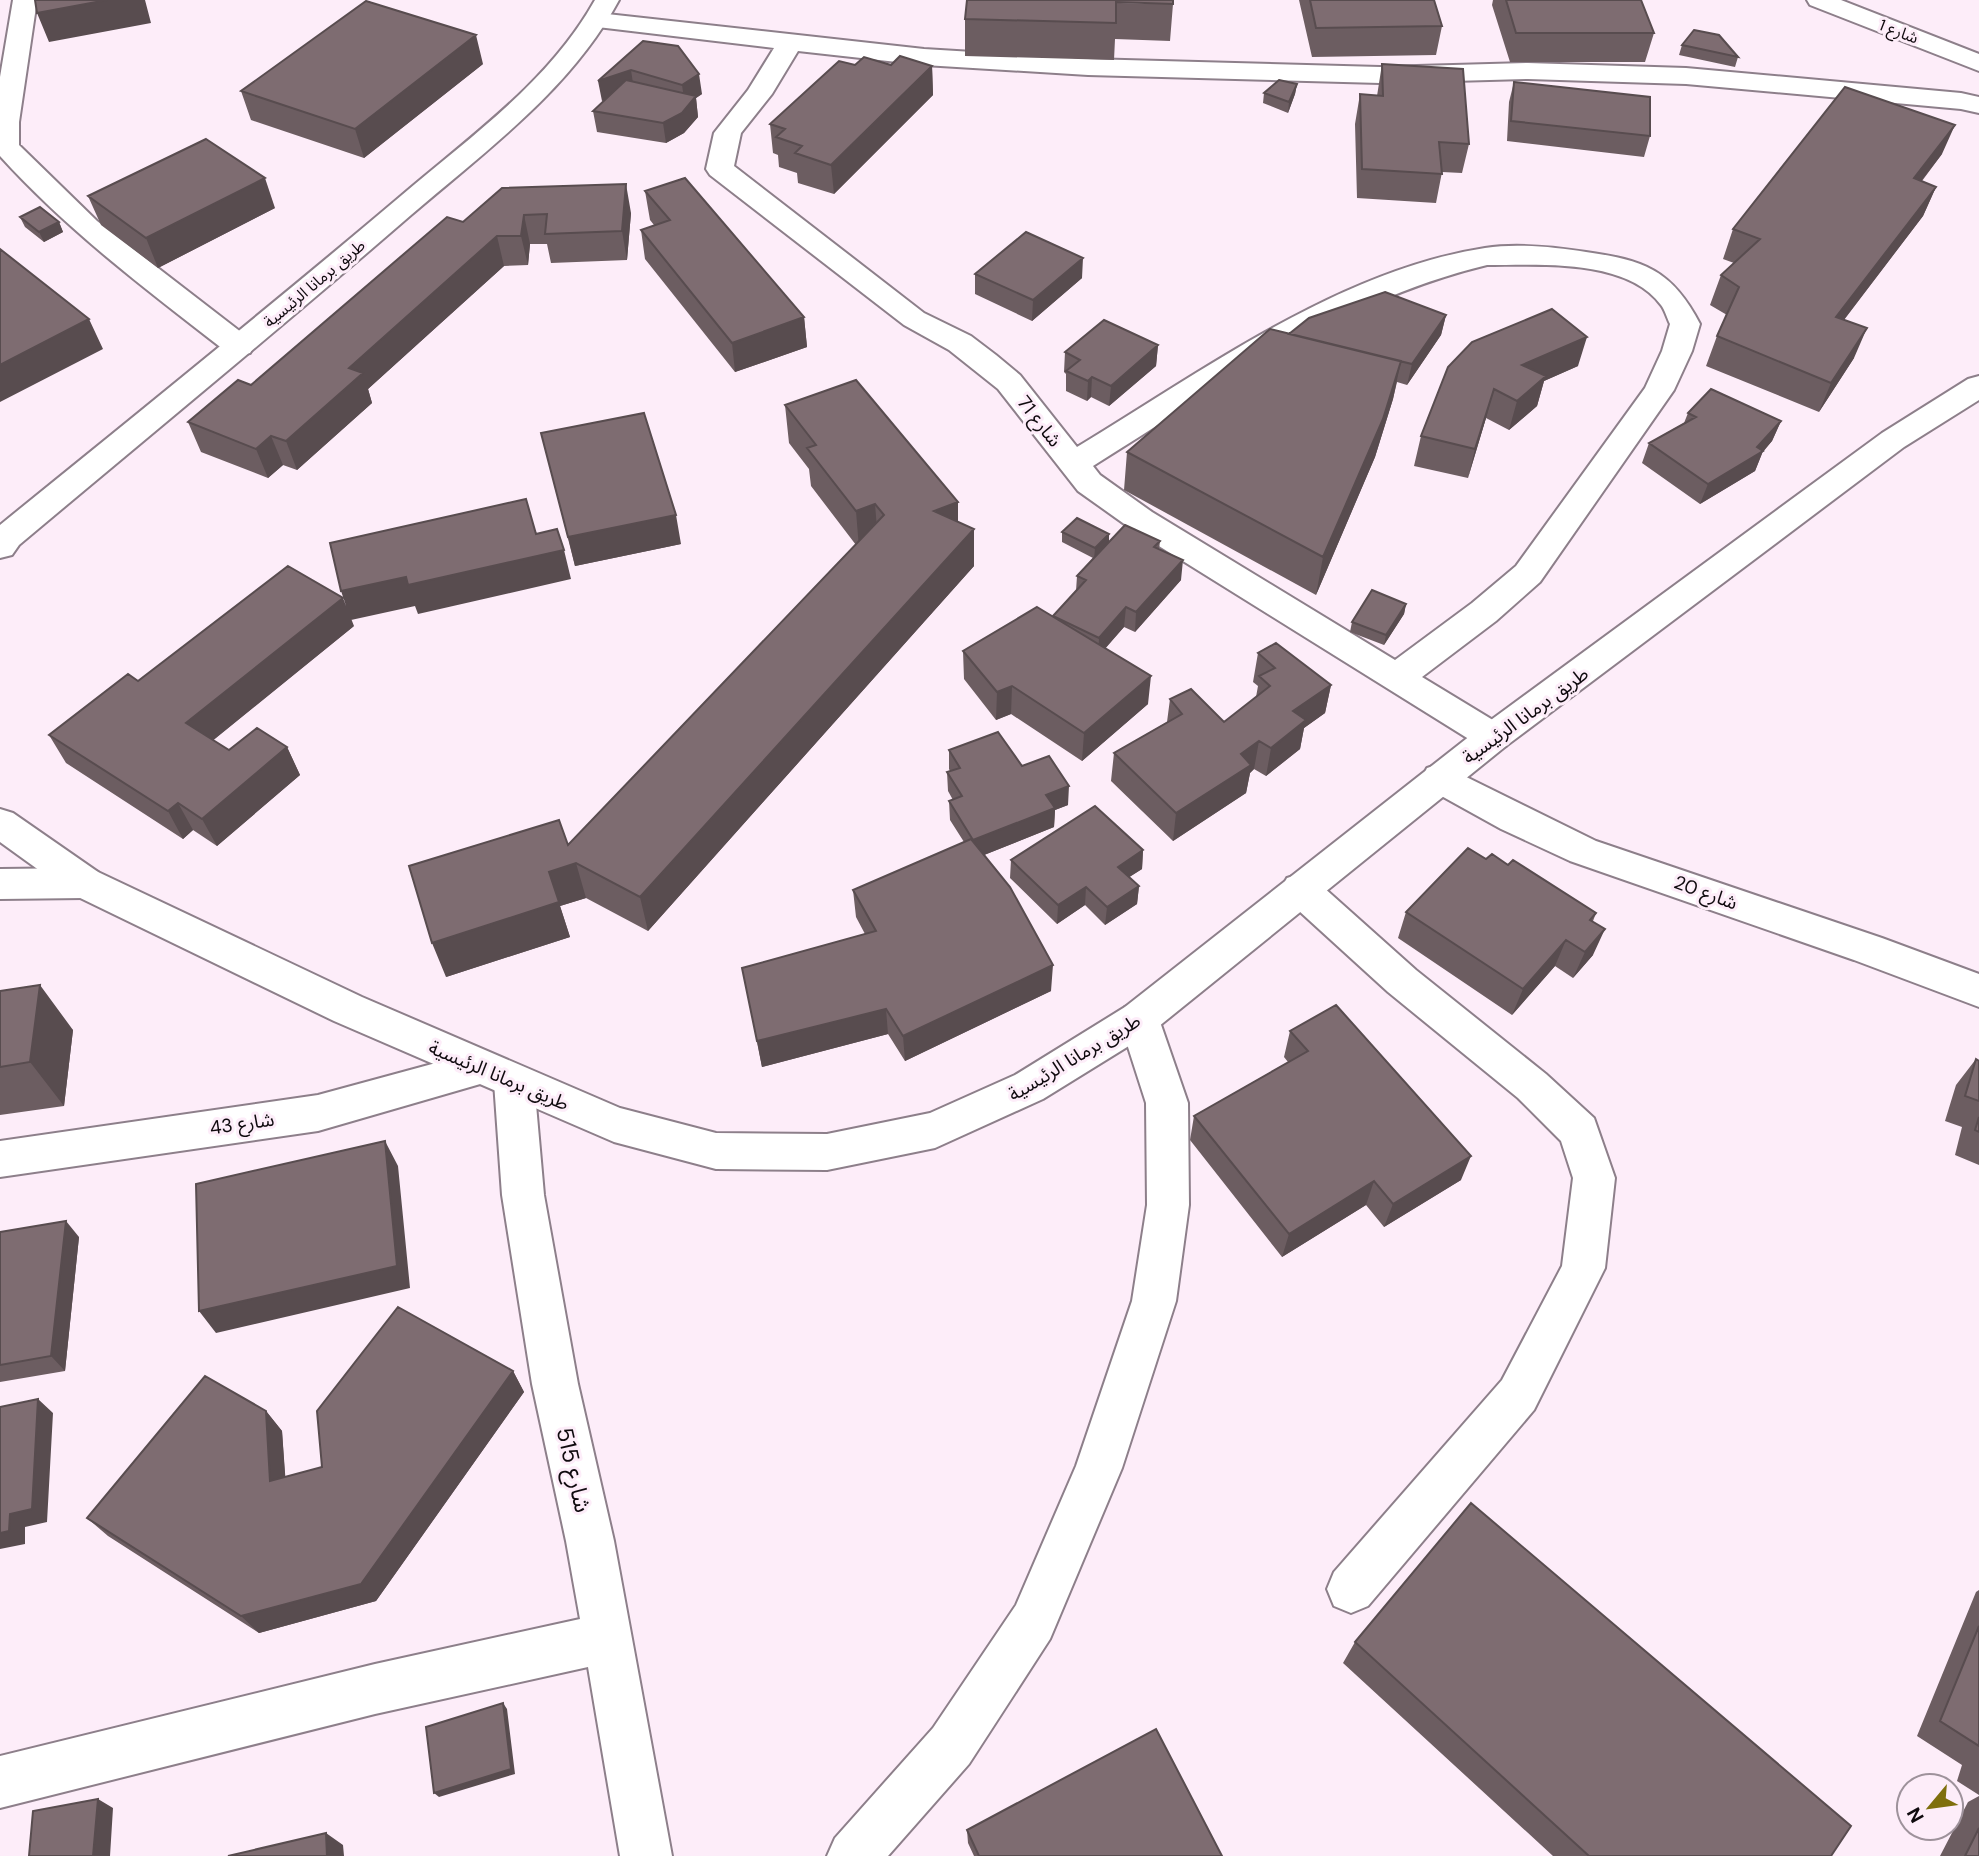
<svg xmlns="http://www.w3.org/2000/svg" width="1979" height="1856" viewBox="0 0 1979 1856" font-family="'DM Sans','Noto Sans Arabic',sans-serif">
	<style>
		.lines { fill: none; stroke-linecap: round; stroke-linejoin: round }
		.minor-casing { stroke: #8d7f8a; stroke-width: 4 }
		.secondary-casing { stroke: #8d7f8a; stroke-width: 4 }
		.minor { fill: #fff; fill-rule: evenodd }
		.secondary { fill: #fff; fill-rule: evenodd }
		.wall { fill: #6c5d61 }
		.shaded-wall { fill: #584c4f }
		.building { fill: #7e6c71; stroke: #584c4f; stroke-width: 2 }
		.labels { text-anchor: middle; stroke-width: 6; stroke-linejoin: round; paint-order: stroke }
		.far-street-label { font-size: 16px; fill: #0f0a0e; stroke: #fdedf9 }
		.street-label { font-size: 19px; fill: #0f0a0e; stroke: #fdedf9 }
		.near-street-label { font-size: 23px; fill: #0f0a0e; stroke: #fdedf9 }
	</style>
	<rect width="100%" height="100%" fill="#fdedf9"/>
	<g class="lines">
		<defs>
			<path id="minor" d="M13 0H37L19 122V145L97 221 250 339 254 346 250 353 239 355 228 353C148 291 68 231 0 156V77Z
				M1807 0H1841L1979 54V71L1810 5Z
				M598 13 924 49 1088 59 1380 67 1528 63 1686 68 1961 93 1979 97V113L1961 109 1686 84 1528 79 1380 83 1088 75 924 65 798 51 772 94 741 133 734 166 924 313 971 336 996 355 1020 375 1077 447C1201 372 1340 270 1485 248 1517 243 1554 247 1586 252 1644 260 1672 270 1700 324L1692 351 1674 390 1540 582 1496 621 1422 677 1506 728 1511 737 1506 746 1493 750 1480 746 1130 528 1078 491 998 389 949 350 904 325 710 175 706 169 714 133 748 90 774 48 589 26 585 21 589 16ZM1487 265C1538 265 1627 258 1661 305 1665 310 1667 318 1670 324L1662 351 1645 388 1516 566 1472 603 1395 660 1152 512 1100 475 1093 466C1220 387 1339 301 1487 265Z
				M1440 764 1596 841 1882 938 1979 974V1007L1854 960 1570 861 1501 829 1427 788 1422 778 1427 768Z
				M85 868 98 872 104 883 98 894 85 898 0 899V869Z
				M1300 874 1313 878 1416 970 1546 1074 1594 1118 1615 1178 1605 1268 1534 1410 1368 1606 1351 1613 1334 1606 1327 1589 1334 1572 1502 1380 1562 1266 1573 1178 1561 1141 1518 1098 1388 992 1287 900 1281 889 1287 878Z
				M1139 1002 1153 1007 1159 1019 1188 1103 1189 1205 1176 1301 1122 1468 1050 1639 969 1764 888 1856H827L835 1838 933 1728 1016 1605 1076 1466 1132 1301 1147 1205 1146 1103 1119 1019 1125 1007Z
				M480 1051 494 1056 500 1068 494 1080 318 1131 0 1177V1141L318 1095Z
				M514 1065 528 1070 534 1082 544 1195 578 1384 614 1541 672 1856H620L588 1667 375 1714 0 1808V1756L375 1664 580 1619 566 1541 532 1384 502 1195 494 1082 500 1070Z"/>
			<path id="secondary" d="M595 0H619C571 89 487 150 411 215 282 327 150 435 19 545L12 555 0 558V525C134 416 270 307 402 195 471 136 550 81 595 0Z
				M1979 376V400L1904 447 1506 746 1153 1031 1043 1099 935 1148 827 1170 716 1169 614 1142 334 1021 72 894 0 842V809L13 813 98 872 362 997 620 1108 716 1133 827 1134 930 1113 1015 1075 1125 1007 1480 728 1882 433 1968 379Z"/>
		</defs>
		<use href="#minor" class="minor-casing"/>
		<use href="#secondary" class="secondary-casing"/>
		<use href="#minor" class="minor"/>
		<use href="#secondary" class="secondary"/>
	</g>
	<path class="wall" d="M967 0 1173 4 1170 41 1115 39 1114 60 965 56V19Z
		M1299 0H1434L1442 26 1436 55 1312 57Z
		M1493 0H1641L1654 33 1645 62H1510L1492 5Z
		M643 41 702 94 696 98 698 117 684 133 666 143 597 132 593 111 605 100 602 101Z
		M1682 45 1738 57 1735 67 1679 55Z
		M483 64 364 158 251 120 241 91Z
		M1382 64 1469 144 1462 173 1442 172 1436 203 1357 198 1355 124 1360 94 1377 96Z
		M891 65 932 66 933 95 834 194 798 183 797 173 779 167 778 155 773 153 770 124Z
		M1514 82 1650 136 1644 157 1507 141 1509 102Z
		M1297 84 1295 94 1288 113 1263 103 1264 93Z
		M1942 154 1922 181 1936 187 1923 216 1844 320 1854 358 1819 412 1706 366 1717 336 1727 315 1710 305 1721 275 1734 263 1723 259 1733 229Z
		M502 188 631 213 627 260 551 263 547 244H530L528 265 504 266 368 389 372 403 297 470 283 465 268 478 201 452 188 422 251 385 463 222Z
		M645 191 804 317 807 347 735 372 645 259 641 230 654 225 650 220Z
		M88 196 275 208 158 268 101 225Z
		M20 217 59 222 63 232 44 242 25 227Z
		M975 274 1082 278 1032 321 975 294Z
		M1446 315 1441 335 1407 385 1397 382 1393 399 1375 457 1316 595 1124 490 1127 452 1289 334Z
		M1158 345 1156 366 1109 406 1091 397 1087 401 1066 391V374L1064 372 1065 352Z
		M1578 366 1544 381 1537 406 1509 430 1486 418 1468 478 1414 466 1421 436 1448 367Z
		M785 405 958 522 974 566 648 931 586 898 560 906 570 937 446 977 568 845 856 545 811 486 809 469 789 443Z
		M1688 413 1781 421 1772 441 1763 451 1755 471 1700 504 1642 463 1649 443 1684 423Z
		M541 433 681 544 575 566Z
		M1062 532 1109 534V542L1160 541 1159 550 1181 580 1135 632 1124 627 1105 648 1148 704 1082 761 1011 714 996 720 964 679 963 651 1053 617 1076 591 1077 576 1093 558 1062 542Z
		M1406 604 1404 614 1384 645 1350 632 1352 622Z
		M354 626 213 740 229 750 287 747 300 775 217 846 193 830 183 839 66 763 49 735 138 681Z
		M1258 653 1331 685 1325 713 1304 728 1300 749 1266 776 1254 769 1250 773 1246 793 1173 841 1111 781 1114 753 1167 722 1170 699 1224 722 1256 697 1258 686 1253 682Z
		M949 750 1022 766 1068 805 1055 810 1054 827 984 855 1051 991 905 1061 888 1034 762 1067 742 968 865 934 856 917 853 890 964 842 950 820 949 801 953 800 948 791 947 772 950 771 949 769Z
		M1143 850 1142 869 1129 877 1139 886 1137 904 1105 925 1085 905 1057 924 1010 878 1011 860Z
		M1486 859 1508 865 1596 913 1593 921V955L1573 978 1555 966 1512 1015 1398 938 1406 912Z
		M0 991 73 1030 64 1106 0 1115Z
		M1290 1031 1461 1180 1384 1227 1366 1205 1282 1257 1190 1140 1194 1116 1288 1062 1284 1057Z
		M1976 1059 1979 1061V1165L1955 1155 1962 1127 1945 1121 1956 1085Z
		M0 1232 79 1237 65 1371 0 1382Z
		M513 1371 524 1392 376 1601 259 1633 108 1536 87 1518 266 1411 282 1431 285 1477 322 1467Z
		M1979 1590V1795L1957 1781 1962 1765 1917 1736 1976 1592Z
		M1355 1642 1831 1856H1553L1343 1663Z
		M1979 1796V1856H1940L1968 1802Z
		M967 1830 1222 1856H974L968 1843Z"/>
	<path class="shaded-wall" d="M107 0H145L151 23 49 42 37 13Z
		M476 35 483 64 364 158 355 129Z
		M932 66 933 95 834 194 831 165Z
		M631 70 634 90 602 101 598 81Z
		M699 74 702 94 696 98 698 117 684 133 666 143 663 123 685 105 682 85Z
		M1297 84 1295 94 1288 113 1289 102Z
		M1955 125 1942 154 1901 207 1914 178Z
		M265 178 275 208 158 268 146 238Z
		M626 184 631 213 627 260 622 231Z
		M1936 187 1923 216 1823 347 1836 317Z
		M524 215 530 244 528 265 521 236Z
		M59 222 63 232 44 242 39 232Z
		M497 236 504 266 368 389 372 403 297 470 286 441 349 368Z
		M1083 258 1082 278 1032 321 1033 300Z
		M1446 315 1441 335 1407 385 1412 364Z
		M804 317 807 347 735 372 732 343Z
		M89 319 103 349 0 402V365Z
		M1867 328 1854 358 1819 412 1831 383Z
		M1587 337 1578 366 1544 381 1537 406 1509 430 1517 401 1522 365Z
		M1158 345 1156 366 1109 406 1111 386Z
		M1401 361 1393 399 1375 457 1316 595 1323 557Z
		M1092 377 1091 397 1087 401 1088 381Z
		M1494 389 1486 418 1468 478 1475 449Z
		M1781 421 1772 441 1763 452V451L1755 471 1700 504 1708 484 1757 447Z
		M271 436 283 465 268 478 256 449Z
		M958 502V540L934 511Z
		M875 504 878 541 859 548 856 511Z
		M676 515 681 544 575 566 568 537Z
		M974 529V566L648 931 640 897Z
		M1109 534V544L1094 559 1095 548Z
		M564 550 571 579 418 614 415 606 351 620 341 591 406 577Z
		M1183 560 1181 580 1135 632 1136 612Z
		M343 598 354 626 200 751 186 723Z
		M1406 604 1404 614 1384 645 1386 635Z
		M1126 607 1124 627 1098 657 1099 638Z
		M1151 676 1148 704 1082 761 1084 733Z
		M1331 685 1325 713 1304 728 1300 749 1266 776 1271 748 1293 711Z
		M1012 686 1011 714 996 720 997 692Z
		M1259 741 1254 769 1250 773 1246 793 1173 841 1176 813 1241 754Z
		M287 747 300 775 217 846 202 819Z
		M1069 786 1068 805 1055 810 1054 827 974 859 973 840 1046 795Z
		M178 803 193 830 183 839 168 811Z
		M1143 850 1142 869 1117 885 1118 867Z
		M576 863 586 898 560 906 570 937 446 977 432 943 549 872Z
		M1139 886 1137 904 1105 925 1107 907Z
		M1086 887 1085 905 1057 924 1058 905Z
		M1605 929 1593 955 1573 978 1585 952Z
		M1566 940 1555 966 1512 1015 1523 989Z
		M1053 965 1051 991 905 1061 903 1036Z
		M40 985 73 1030 64 1106 30 1062Z
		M886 1009 888 1034 762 1067 757 1041Z
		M385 1141 398 1166 410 1288 216 1333 199 1311Z
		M1471 1156 1461 1180 1384 1227 1393 1204Z
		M1374 1181 1366 1205 1282 1257 1289 1234Z
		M66 1221 79 1237 65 1371 51 1356Z
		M513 1371 524 1392 376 1601 259 1633 241 1616Z
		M38 1399 53 1413 47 1522 25 1527V1544L0 1549V1533L10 1514Z
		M266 1411 282 1431 287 1500 270 1481Z
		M503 1703 507 1709 515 1774 439 1797 434 1793Z
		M98 1799 113 1808 110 1856H93Z
		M326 1833 343 1845 344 1856H327Z"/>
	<path class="building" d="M35 0H107L37 13Z
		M967 0H1173V4L1116 2V23L965 19Z
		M1310 0H1434L1442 26 1316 28Z
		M1506 0H1641L1654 33H1516Z
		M366 1 476 35 355 129 241 91Z
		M1694 30 1719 35 1738 57 1682 45Z
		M643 41 678 46 699 74 682 85 631 70 598 81Z
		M900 56 932 66 831 165 795 153 802 146 776 137 785 129 770 124 839 61 855 65 864 57 891 65Z
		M1382 64 1463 69 1469 144 1439 142 1442 174 1362 169 1360 94 1383 96Z
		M626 80 696 96 682 113 663 123 593 111Z
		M1279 80 1297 84 1289 102 1264 93Z
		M1514 82 1650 97V136L1511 121Z
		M1845 87 1955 125 1914 178 1936 187 1836 317 1867 328 1831 383 1717 336 1739 287 1721 275 1760 239 1733 229Z
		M206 139 265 178 146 238 88 196Z
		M685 178 804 317 732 343 641 230 670 220 645 191Z
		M626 184 622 231 545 234 547 214 524 215 521 236H497L349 368 363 373 286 441 271 436 256 449 188 422 238 380 251 385 447 217 463 222 502 188Z
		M40 207 59 222 39 232 20 217Z
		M1026 232 1083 258 1033 300 975 274Z
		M0 249 89 319 0 365Z
		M1385 292 1446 315 1412 364 1289 334 1309 318Z
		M1552 309 1587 337 1522 365 1546 376 1517 401 1494 389 1475 449 1421 436 1448 367 1472 342Z
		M1104 320 1158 345 1111 386 1092 377 1088 381 1066 371 1080 360 1065 352Z
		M1270 329 1401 361 1383 419 1323 557 1127 452Z
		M856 380 958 502 934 511 974 529 640 897 576 863 549 872 559 902 432 943 409 866 559 820 568 845 884 515 875 504 856 511 807 448 816 445 785 405Z
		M1711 389 1781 421 1757 447 1763 451 1708 484 1649 443 1696 417 1688 413Z
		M644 413 676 515 568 537 541 433Z
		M526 499 536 534 557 529 564 550 408 585 406 577 341 591 330 543Z
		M1077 518 1109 534 1095 548 1062 532Z
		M1125 525 1160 541 1154 547 1183 560 1136 612 1126 607 1099 638 1053 616 1086 580 1077 576Z
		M288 566 343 598 186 723 229 750 257 728 287 747 202 819 178 803 168 811 49 735 128 674 138 681Z
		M1372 590 1406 604 1386 635 1352 622Z
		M1037 607 1151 676 1084 733 1012 686 997 692 963 651Z
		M1276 643 1331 685 1293 711 1306 720 1271 748 1259 741 1241 754 1251 765 1176 813 1114 753 1182 714 1170 699 1191 689 1224 722 1270 686 1259 676 1275 668 1258 653Z
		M998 732 1022 766 1049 756 1069 786 1046 795 1055 808 973 840 949 801 962 796 947 772 960 768 949 750Z
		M1095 806 1143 850 1118 867 1139 886 1107 907 1086 887 1058 905 1011 860Z
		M971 839 1010 887 1053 965 903 1036 886 1009 757 1041 742 968 876 931 853 890Z
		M1468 848 1486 859 1492 854 1508 865 1513 860 1596 913 1590 920 1605 929 1585 952 1566 940 1523 989 1406 912Z
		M40 985 30 1062 0 1067V991Z
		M1336 1005 1471 1156 1393 1204 1374 1181 1289 1234 1194 1116 1308 1051 1290 1031Z
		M1976 1059 1979 1061V1101L1965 1096Z
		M1979 1117V1132L1975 1130Z
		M385 1141 397 1266 199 1311 196 1184Z
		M66 1221 51 1356 0 1365V1232Z
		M398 1307 513 1371 361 1584 241 1616 87 1518 205 1376 266 1411 270 1481 322 1467 317 1411Z
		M38 1399 32 1509 10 1514 9 1531 0 1533V1407Z
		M1471 1503 1851 1826 1831 1856H1589L1355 1642Z
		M1979 1626V1746L1940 1721Z
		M503 1703 511 1769 434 1793 426 1727Z
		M1156 1729 1222 1856H979L967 1830Z
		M98 1799 93 1856H29L33 1811Z
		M1979 1828V1856H1965Z
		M326 1833 327 1856H228Z"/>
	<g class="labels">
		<g class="far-street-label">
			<text transform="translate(1899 31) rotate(21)" y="6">شارع 1</text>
			<text transform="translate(314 283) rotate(-40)" y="6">طريق برمانا الرئيسية</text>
		</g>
		<g class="street-label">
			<text transform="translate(1040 421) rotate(52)" y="7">شارع 71</text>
			<text transform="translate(1525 715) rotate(-36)" y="7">طريق برمانا الرئيسية</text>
			<text transform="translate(1706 892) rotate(20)" y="7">شارع 20</text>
			<text transform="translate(1074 1057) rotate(-31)" y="7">طريق برمانا الرئيسية</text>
			<text transform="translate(499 1075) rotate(23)" y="7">طريق برمانا الرئيسية</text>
			<text transform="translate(242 1123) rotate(-8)" y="7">شارع 43</text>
		</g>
		<g class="near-street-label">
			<text transform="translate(574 1470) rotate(77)" y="8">شارع 515</text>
		</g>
	</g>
	<g transform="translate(1930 1807) rotate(241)"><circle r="33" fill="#fdedf9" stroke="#9e929b" stroke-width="2"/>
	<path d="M0-5L12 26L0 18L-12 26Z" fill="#7f6f0d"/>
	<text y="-10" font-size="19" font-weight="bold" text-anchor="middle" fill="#0f0a0e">N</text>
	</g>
</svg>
